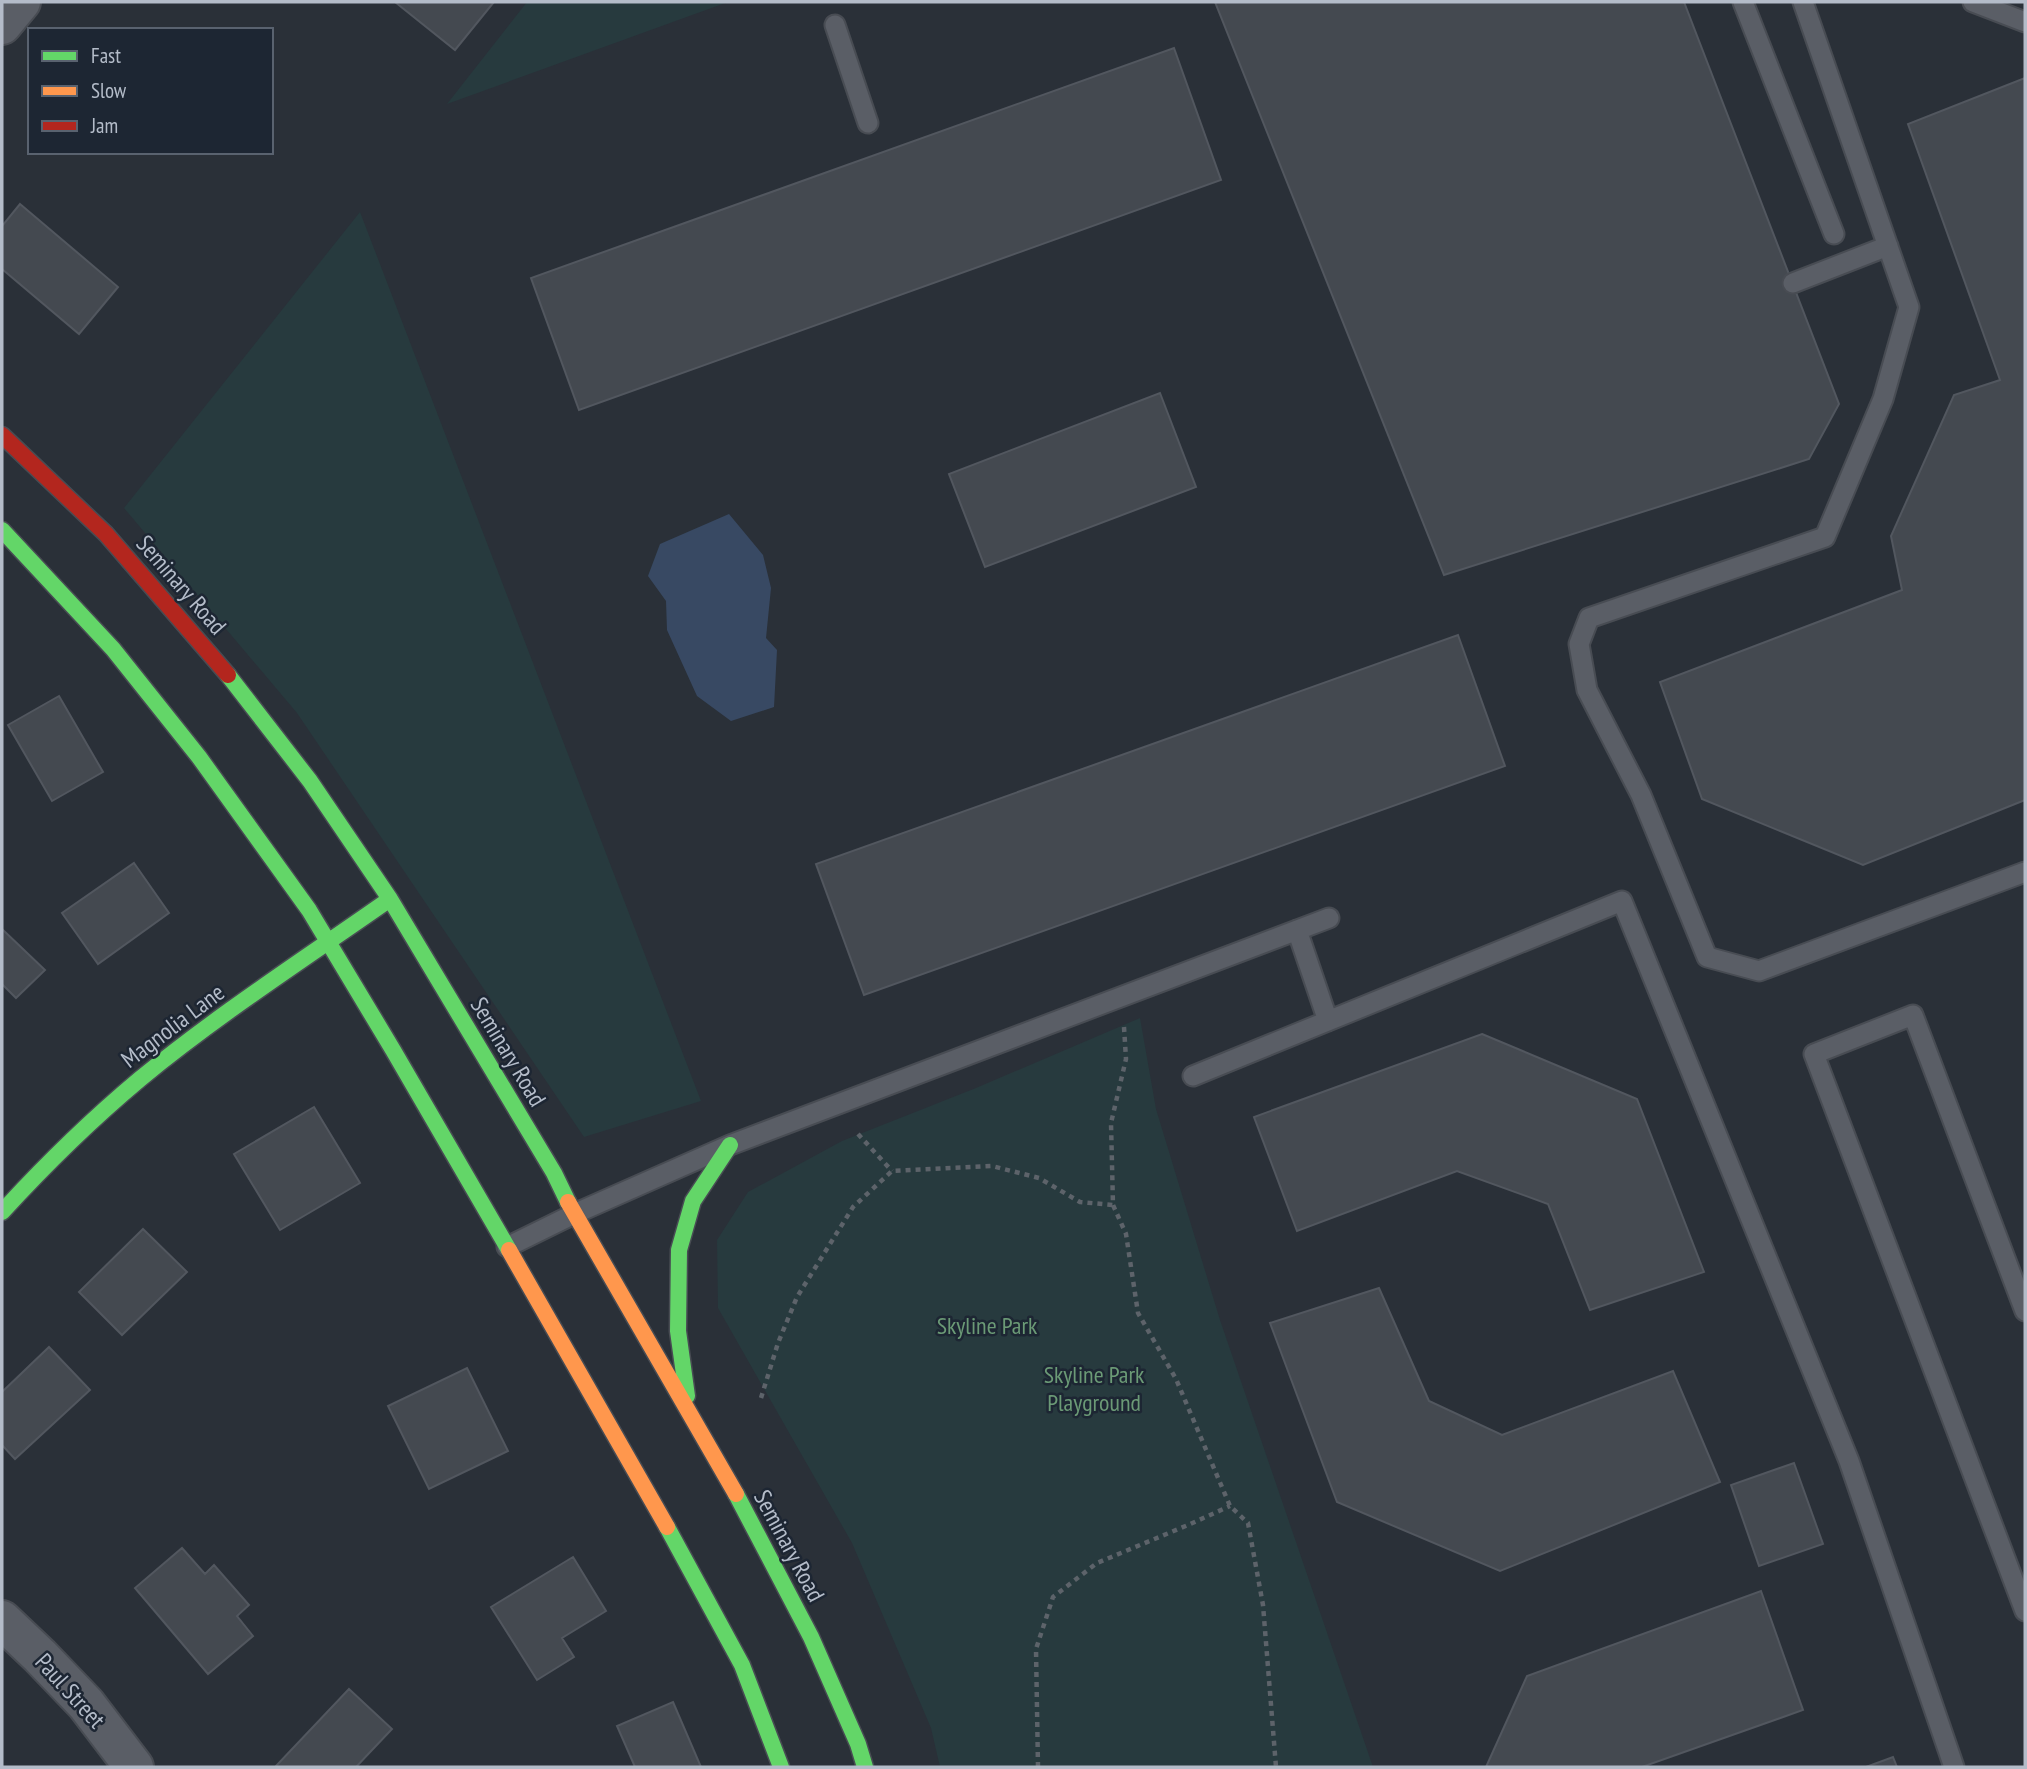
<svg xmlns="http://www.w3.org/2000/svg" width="2027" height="1769" viewBox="0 0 2027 1769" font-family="'PT Sans Narrow',sans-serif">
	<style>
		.green { fill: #273a3e }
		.water { fill: #384963 }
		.building { fill: #444950; stroke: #52575f; stroke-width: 2 }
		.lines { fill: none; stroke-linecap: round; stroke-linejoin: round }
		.lane-casing { stroke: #484c53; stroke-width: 23 }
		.street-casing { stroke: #484c53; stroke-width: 42 }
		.fast-casing { stroke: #484c53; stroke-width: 19 }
		.slow-casing { stroke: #484c53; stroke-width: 19 }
		.jam-casing { stroke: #484c53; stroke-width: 19 }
		.path { stroke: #5d636a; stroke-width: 4.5; stroke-dasharray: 5 5; stroke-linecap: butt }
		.lane { stroke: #5a5e66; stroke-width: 19 }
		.street { stroke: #5a5e66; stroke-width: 38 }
		.fast { stroke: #63d668; stroke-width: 16 }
		.slow { stroke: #ff974d; stroke-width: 16 }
		.jam { stroke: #b3261e; stroke-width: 16 }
		.labels { text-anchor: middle; stroke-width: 5; stroke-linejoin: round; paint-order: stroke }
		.street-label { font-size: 24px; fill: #b4bcc9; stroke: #1d2633 }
		.park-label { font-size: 24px; fill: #6b9a76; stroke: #1d2633 }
	</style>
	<rect width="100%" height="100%" fill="#2a3038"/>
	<path class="green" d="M527 2H728L447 104Z
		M360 212 701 1101 584 1137 297 713 124 508Z
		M1140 1018 1156 1109 1220 1320 1373 1767H940L931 1728 852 1543 718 1308 717 1240 748 1192 842 1141 976 1088Z"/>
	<path class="water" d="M729 514 763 555 771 588 766 638 777 650 774 707 731 721 697 696 667 630 666 601 648 576 660 544Z"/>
	<path class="building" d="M395 2H494L455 50Z
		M1215 2H1684L1839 404 1809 459 1444 575Z
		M1174 48 1221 180 579 410 531 278Z
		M2025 78V800L1863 865 1702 799 1660 682 1902 590 1891 536 1954 395 2000 380 1908 124Z
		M20 204 118 287 79 334 2 269V226Z
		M1160 393 1196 487 985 567 949 474Z
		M1458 635 1505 766 864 995 816 864Z
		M59 696 103 772 52 801 8 725Z
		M134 863 169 913 98 964 62 913Z
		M2 929 45 970 16 998 2 984Z
		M1482 1034 1637 1099 1704 1272 1590 1310 1548 1204 1457 1171 1297 1231 1254 1117Z
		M314 1107 360 1183 280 1230 234 1154Z
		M143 1229 187 1272 122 1335 79 1292Z
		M1379 1288 1429 1401 1502 1435 1673 1371 1720 1482 1500 1571 1337 1502 1270 1323Z
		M49 1347 90 1390 15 1459 2 1445V1392Z
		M467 1368 508 1451 429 1489 388 1406Z
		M1794 1463 1823 1544 1759 1566 1731 1485Z
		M182 1548 205 1574 214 1565 249 1605 237 1616 253 1636 208 1674 135 1588Z
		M573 1557 606 1611 562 1638 574 1657 537 1680 491 1607Z
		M1761 1591 1803 1710 1642 1767H1486L1527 1676Z
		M349 1689 392 1729 356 1767H275Z
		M673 1702 701 1767H635L617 1726Z
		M1893 1757 1897 1767H1866Z"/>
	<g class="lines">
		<defs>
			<path id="lane" d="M1743 2 1834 234
				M1803 2 1909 307 1883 399 1825 537 1589 618 1579 644 1587 690 1641 795 1707 957 1759 971 2025 872
				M1973 2 2025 22
				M835 25 868 123
				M1793 283 1888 246
				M1297 930 1328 1021
				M1193 1076 1622 901 1849 1461 1954 1767
				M507 1247 574 1214 730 1145 1329 918
				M2025 1311 1913 1015 1814 1054 2025 1611"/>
			<path id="street" d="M2 25 21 2
				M2 1620 40 1656 86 1704 134 1767"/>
			<path id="fast" d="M2 530 113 649 199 757 309 910 393 1050 509 1250
				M228 675 310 781 390 899 554 1173 568 1202
				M2 1212C45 1165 91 1120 140 1079 219 1014 306 958 390 899
				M687 1396 678 1331 679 1250 693 1201 730 1145
				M736 1494 811 1637 858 1744 865 1767
				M667 1527 742 1665 781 1767"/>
			<path id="slow" d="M568 1202 736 1494
				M509 1250 667 1527"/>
			<path id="jam" d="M2 435 106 534 228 675"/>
		</defs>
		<use href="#lane" class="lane-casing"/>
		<use href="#street" class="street-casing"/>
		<use href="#fast" class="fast-casing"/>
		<use href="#slow" class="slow-casing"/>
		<use href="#jam" class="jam-casing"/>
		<path class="path" d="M1124 1027 1126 1059 1111 1123 1113 1205 1126 1234 1138 1313 1176 1379 1230 1506 1248 1523 1263 1605 1276 1767
			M858 1134 892 1171
			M761 1398 778 1343 797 1297 853 1207 892 1171 992 1166 1039 1178 1080 1202 1113 1205
			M1038 1767 1036 1649 1053 1597 1097 1563 1188 1525 1230 1506"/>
		<use href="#lane" class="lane"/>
		<use href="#street" class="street"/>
		<use href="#fast" class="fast"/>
		<use href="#slow" class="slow"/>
		<use href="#jam" class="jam"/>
	</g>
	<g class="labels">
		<g class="street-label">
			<text transform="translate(181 585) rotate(49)" y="8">Seminary Road</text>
			<text transform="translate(173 1026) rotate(-37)" y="8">Magnolia Lane</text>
			<text transform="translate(508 1052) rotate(59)" y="8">Seminary Road</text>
			<text transform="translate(789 1546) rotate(62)" y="8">Seminary Road</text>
			<text transform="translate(70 1691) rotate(48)" y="8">Paul Street</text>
		</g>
		<g class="park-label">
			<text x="987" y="1334">Skyline Park</text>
			<text x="1094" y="1383">Skyline Park<tspan x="1094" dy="28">Playground</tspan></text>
		</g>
	</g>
	<rect width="2027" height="1769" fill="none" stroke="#b4bcc9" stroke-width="7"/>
	<rect x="28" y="28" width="245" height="126" fill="#1d2633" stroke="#59626f" stroke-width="2"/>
	<rect x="42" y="51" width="35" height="10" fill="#63d668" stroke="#59626f" stroke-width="2"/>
	<text x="91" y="63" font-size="21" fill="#b4bcc9">Fast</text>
	<rect x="42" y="86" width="35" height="10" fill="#ff974d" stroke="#59626f" stroke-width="2"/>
	<text x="91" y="98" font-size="21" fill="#b4bcc9">Slow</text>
	<rect x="42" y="121" width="35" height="10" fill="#b3261e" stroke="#59626f" stroke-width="2"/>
	<text x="91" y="133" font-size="21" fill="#b4bcc9">Jam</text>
</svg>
